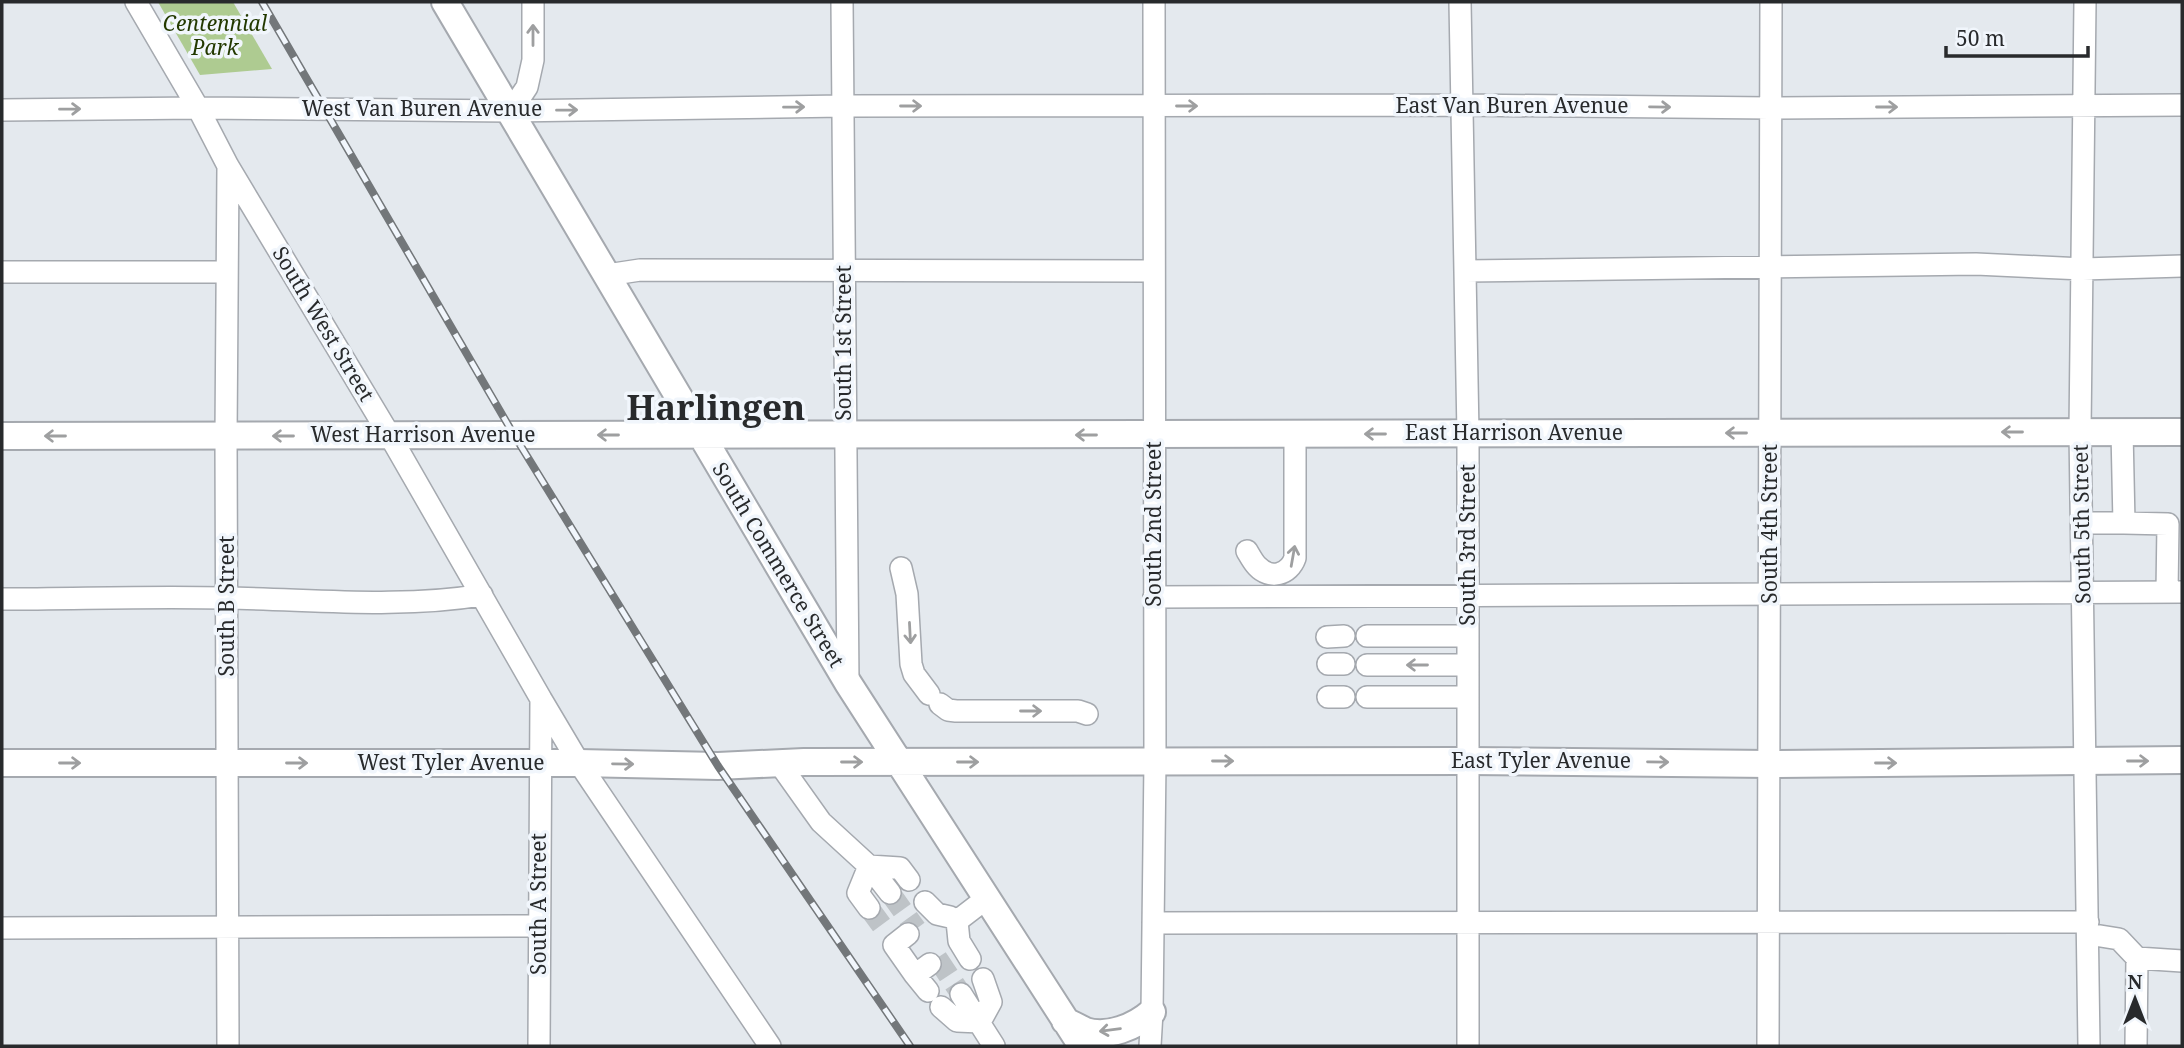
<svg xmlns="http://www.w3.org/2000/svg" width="2184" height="1048" viewBox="0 0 2184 1048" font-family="'Noto Serif',serif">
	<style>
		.green { fill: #aecb91 }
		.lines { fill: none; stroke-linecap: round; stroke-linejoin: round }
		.minor-tunnel { stroke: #bec3c7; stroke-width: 21; stroke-dasharray: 21 10; stroke-linecap: butt }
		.minor-casing { stroke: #a5a9af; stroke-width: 24 }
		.major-casing { stroke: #a5a9af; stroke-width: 30 }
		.minor { stroke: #fff; stroke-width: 21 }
		.major { stroke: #fff; stroke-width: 26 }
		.rail-casing { stroke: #73777a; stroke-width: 8 }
		.rail { stroke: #f1f6fc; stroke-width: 5; stroke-dasharray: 16; stroke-linecap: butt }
		.oneway { stroke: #9e9fa0 }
		.labels { text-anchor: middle; stroke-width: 7; stroke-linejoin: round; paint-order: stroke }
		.park-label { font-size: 21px; font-style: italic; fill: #233900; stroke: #f1f6fc }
		.street-label { font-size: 21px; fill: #282a2c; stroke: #f1f6fc }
		.town-label { font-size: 35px; font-weight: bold; fill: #282a2c; stroke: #f1f6fc }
	</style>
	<rect width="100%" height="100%" fill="#e4e9ee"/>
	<path class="green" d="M158 2H233L272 69 200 75Z"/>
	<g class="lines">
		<path class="minor-tunnel" d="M890 893 916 929
			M869 908 883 927
			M937 958 961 994"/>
		<defs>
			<path id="minor" d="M136 2 198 108 228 166 390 436 541 699 539 1046
				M842 2 848 683
				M1460 2 1468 434V1046
				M2085 2 2080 431 2089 1046
				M2 110 198 108 511 111 843 106 1461 105 1770 108 2182 105
				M511 111 527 87 533 60V2
				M228 168 226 436 228 1046
				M1466 271 1976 264 2083 269 2182 266
				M2 272H227
				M607 275 640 270 1154 271
				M2082 523H2124L2122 431
				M2124 523 2168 524 2167 592
				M1247 551C1250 556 1253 562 1257 566 1270 580 1289 575 1295 558V434
				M901 568 907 594 911 664 914 674 929 694
				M1154 597 2182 592
				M2 599C77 599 151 596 226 598 311 599 397 609 482 595
				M1367 636H1468
				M1327 637 1344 636
				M1328 664H1344
				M1367 665H1468
				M1328 697H1344
				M1367 697H1468
				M541 699 579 763 770 1046
				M940 704 948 710 956 711H1078L1087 714
				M779 763 821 822 869 866 890 893
				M869 866 858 893 869 908
				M869 866 900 868 909 880
				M925 902 937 914 950 917 957 921 987 898
				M957 921 959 941 970 959
				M1153 923 2088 922
				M2 928 539 926
				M908 934 894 945 915 975 930 964
				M2088 934 2119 939 2137 958 2182 961
				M915 975 928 991
				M961 994 994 1046
				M941 1007 957 1021 980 1022
				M980 1022 991 1002 983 979
				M1150 1046 1152 1012 1155 761 1154 2
				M1768 1046 1771 2
				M2136 1046 2137 958"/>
			<path id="major" d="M445 2 848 683 1082 1046
				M2 436 2182 432
				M2 763H579L718 766 804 762 1468 761 1770 764 2182 760
				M1065 1021C1072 1024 1079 1028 1085 1031 1108 1038 1135 1027 1152 1012"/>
		</defs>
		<use href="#minor" class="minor-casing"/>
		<use href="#major" class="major-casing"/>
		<use href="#minor" class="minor"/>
		<use href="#major" class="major"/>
		<defs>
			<path id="rail" d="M262 2 514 435 718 766 910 1046"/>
		</defs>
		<use href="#rail" class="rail-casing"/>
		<use href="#rail" class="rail"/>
	</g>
	<defs><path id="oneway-shaft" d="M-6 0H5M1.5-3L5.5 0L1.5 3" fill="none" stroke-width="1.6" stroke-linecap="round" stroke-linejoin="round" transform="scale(1.75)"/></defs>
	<g class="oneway">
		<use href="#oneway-shaft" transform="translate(533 35) rotate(-90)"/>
		<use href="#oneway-shaft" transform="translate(911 106)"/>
		<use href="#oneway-shaft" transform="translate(1187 106)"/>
		<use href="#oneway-shaft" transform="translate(794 107) rotate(-1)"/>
		<use href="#oneway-shaft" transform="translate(1660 107) rotate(1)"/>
		<use href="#oneway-shaft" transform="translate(1887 107)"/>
		<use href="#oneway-shaft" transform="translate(70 109) rotate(-1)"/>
		<use href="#oneway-shaft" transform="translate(567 110) rotate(-1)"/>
		<use href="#oneway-shaft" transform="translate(2012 432) rotate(180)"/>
		<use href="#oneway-shaft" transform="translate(1736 433) rotate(180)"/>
		<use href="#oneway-shaft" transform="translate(1375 434) rotate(180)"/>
		<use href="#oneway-shaft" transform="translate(608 435) rotate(180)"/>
		<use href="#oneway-shaft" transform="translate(1086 435) rotate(180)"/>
		<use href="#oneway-shaft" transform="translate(55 436) rotate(180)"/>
		<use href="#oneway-shaft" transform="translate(283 436) rotate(180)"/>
		<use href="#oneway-shaft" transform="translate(1293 556) rotate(-80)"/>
		<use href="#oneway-shaft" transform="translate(910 633) rotate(87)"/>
		<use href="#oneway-shaft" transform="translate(1417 665) rotate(-180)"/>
		<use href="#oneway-shaft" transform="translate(1031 711)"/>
		<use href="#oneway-shaft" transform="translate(1223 761)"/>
		<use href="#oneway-shaft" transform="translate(2138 761)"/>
		<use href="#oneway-shaft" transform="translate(852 762)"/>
		<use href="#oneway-shaft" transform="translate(968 762)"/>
		<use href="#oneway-shaft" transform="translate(1658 762) rotate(1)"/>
		<use href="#oneway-shaft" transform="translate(70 763)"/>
		<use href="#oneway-shaft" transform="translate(297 763)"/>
		<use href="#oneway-shaft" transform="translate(1886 763)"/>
		<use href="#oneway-shaft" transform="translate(623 764) rotate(1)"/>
		<use href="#oneway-shaft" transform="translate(1110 1030) rotate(173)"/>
	</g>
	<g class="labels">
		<g class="park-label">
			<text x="215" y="31">Centennial<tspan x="215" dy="24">Park</tspan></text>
		</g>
		<g class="street-label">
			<text x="1512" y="113">East Van Buren Avenue</text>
			<text x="422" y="116">West Van Buren Avenue</text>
			<text transform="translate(323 324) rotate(59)" y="7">South West Street</text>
			<text transform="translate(844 343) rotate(-90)" y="7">South 1st Street</text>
			<text x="1514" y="440">East Harrison Avenue</text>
			<text x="423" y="442">West Harrison Avenue</text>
			<text transform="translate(1154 524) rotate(-90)" y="7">South 2nd Street</text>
			<text transform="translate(1770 524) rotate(-90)" y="7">South 4th Street</text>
			<text transform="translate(2082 524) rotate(-91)" y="7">South 5th Street</text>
			<text transform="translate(1468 545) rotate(-90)" y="7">South 3rd Street</text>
			<text transform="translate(778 565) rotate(59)" y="7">South Commerce Street</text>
			<text transform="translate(227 606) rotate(-90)" y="7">South B Street</text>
			<text x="1541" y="768">East Tyler Avenue</text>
			<text x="451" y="770">West Tyler Avenue</text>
			<text transform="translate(539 904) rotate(-90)" y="7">South A Street</text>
		</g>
		<g class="town-label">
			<text x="716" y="420">Harlingen</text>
		</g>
	</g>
	<rect width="2184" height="1048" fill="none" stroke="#282a2c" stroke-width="7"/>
	<g transform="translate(2135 999)" stroke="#f1f6fc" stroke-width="5" paint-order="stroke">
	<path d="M0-5L12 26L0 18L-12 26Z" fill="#282a2c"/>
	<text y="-10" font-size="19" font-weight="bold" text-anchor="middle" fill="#282a2c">N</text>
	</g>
	<path d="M1946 46v10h142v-10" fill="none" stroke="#282a2c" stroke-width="3.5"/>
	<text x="1956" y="46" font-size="21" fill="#282a2c" stroke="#f1f6fc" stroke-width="5" paint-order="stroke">50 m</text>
</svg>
